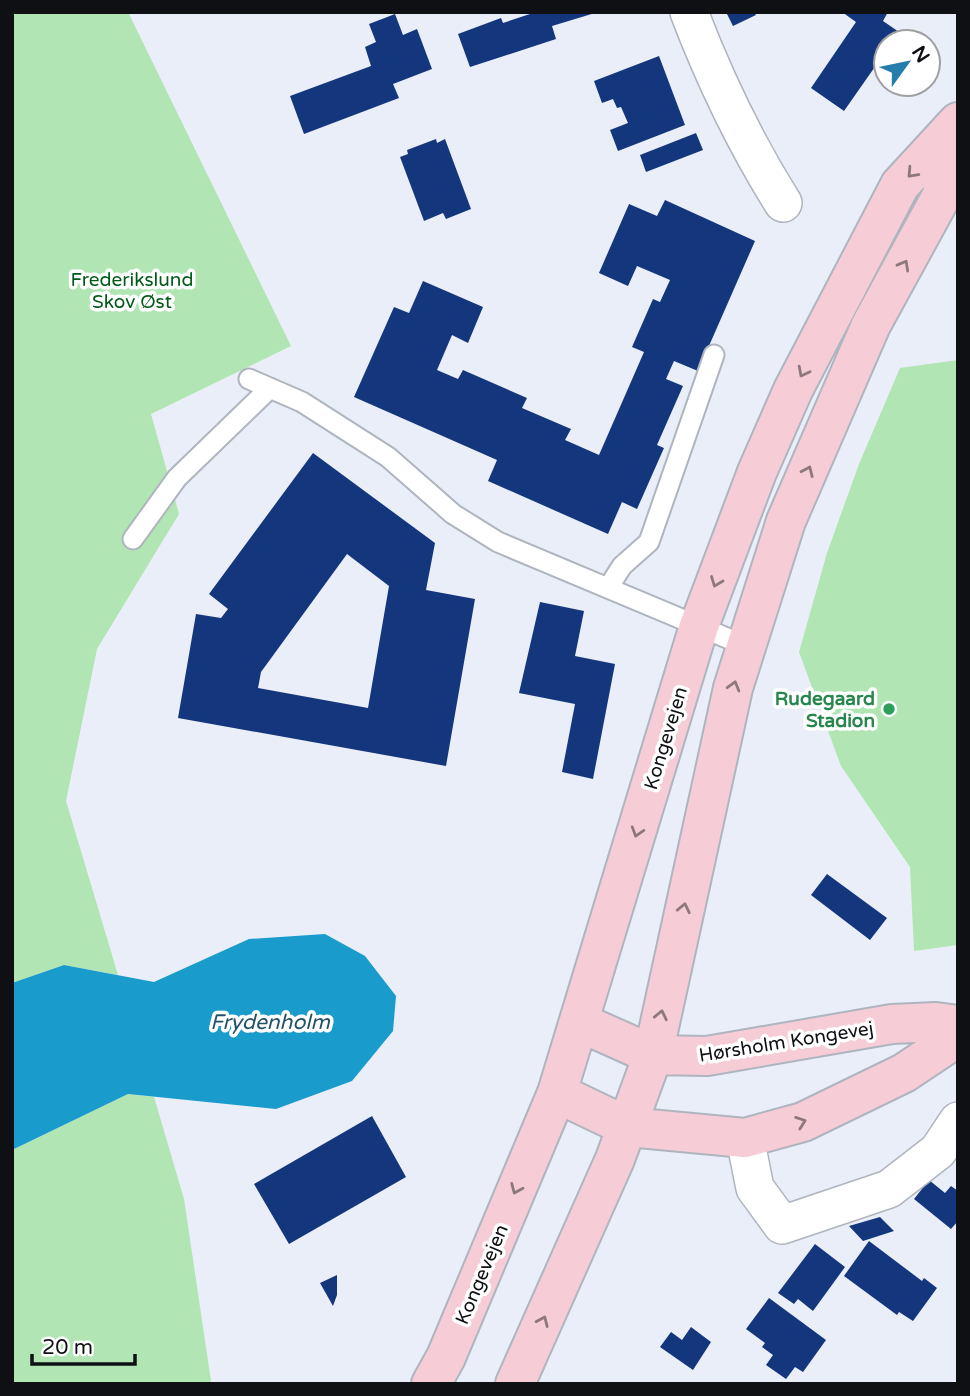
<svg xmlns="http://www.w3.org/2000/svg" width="970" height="1396" viewBox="0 0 970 1396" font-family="'Varela Round',sans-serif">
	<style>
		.green { fill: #b1e5b3 }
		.water { fill: #199bcc }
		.building { fill: #14367c; fill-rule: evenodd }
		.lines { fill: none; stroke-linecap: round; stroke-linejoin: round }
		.lane-casing { stroke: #afb5be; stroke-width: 23 }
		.street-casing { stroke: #afb5be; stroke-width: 40 }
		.secondary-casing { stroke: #afb5be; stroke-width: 42 }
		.lane { stroke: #fff; stroke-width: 19 }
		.street { stroke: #fff; stroke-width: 37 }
		.secondary { stroke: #f6cdd6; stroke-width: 38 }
		.oneway { stroke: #8e787e }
		.leisure-dot { fill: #2e9e5b; stroke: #fff; stroke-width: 2.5 }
		.labels { text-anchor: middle; stroke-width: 7; stroke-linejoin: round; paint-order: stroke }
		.park-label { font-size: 19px; fill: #025a18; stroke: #fff }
		.leisure-label { font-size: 19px; font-weight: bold; fill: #27864d; stroke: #fff; text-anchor: end }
		.street-label { font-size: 19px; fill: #0e1013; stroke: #fff }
		.water-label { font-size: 21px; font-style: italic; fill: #235268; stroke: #fff }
	</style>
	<rect width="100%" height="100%" fill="#e9eef8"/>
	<path class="green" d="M12 12H128L291 346 151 414 179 514 97 649 66 801 118 975 64 965 12 983Z
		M958 360V945L914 951 910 867 841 766 799 652 827 553 859 464 900 368Z
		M128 1094 154 1097 184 1199 211 1381 209 1384H12V1150Z"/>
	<path class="water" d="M325 934 365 956 396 996 393 1031 352 1081 276 1109 128 1094 12 1150V983L64 965 154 982 249 939Z"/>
	<path class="building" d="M536 12 595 13 552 26 556 39 470 67 458 34 501 18 503 23Z
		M726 12H754L756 15 733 26Z
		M842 12H888L883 21 899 32 892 42H886V51L844 111 811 88 856 22Z
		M395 14 403 35 417 29 432 69 393 84 399 98 304 134 290 96 371 66 365 47 376 42 369 24Z
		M659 56 685 125 618 151 610 130 628 123 621 107 617 108 613 99 602 103 594 81Z
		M696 133 703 150 646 172 640 155Z
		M436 139 437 143 445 139 471 209 446 219 443 213 424 221 400 157 408 154 407 150Z
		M665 200 755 241 698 371 674 361 666 379 683 386 657 445 664 448 637 509 622 502 608 534 488 481 497 460 354 397 394 307 409 313 423 281 483 307 468 343 452 335 437 370 458 379 463 370 527 398 522 408 571 429 565 440 599 455 644 352 632 347 653 299 660 302 670 280 637 266 628 286 599 273 629 204 657 216Z
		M313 453 435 543 426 590 475 599 446 766 178 718 196 614 221 618 228 609 209 594ZM347 554 389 586 368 708 258 688 261 672Z
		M540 602 584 611 575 656 615 664 593 779 562 772 575 704 519 693Z
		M827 874 887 918 870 940 811 895Z
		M372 1116 406 1177 289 1244 254 1184Z
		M929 1180 945 1193 951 1186 958 1191V1221L951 1229 914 1199Z
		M880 1217 894 1231 863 1241 849 1226Z
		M869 1241 922 1281 924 1278 937 1288 913 1321 899 1312 897 1315 844 1276Z
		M815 1244 845 1267 813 1311 798 1299 794 1304 778 1293Z
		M337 1275V1295L333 1306 320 1283Z
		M769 1298 826 1340 803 1372 795 1367 786 1379 766 1365 773 1355 762 1347 765 1343 746 1329Z
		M691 1327 711 1342 693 1370 660 1347 671 1332 682 1340Z"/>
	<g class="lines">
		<defs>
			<path id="lane" d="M249 379 302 402 388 457 453 514 498 542 746 646
				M133 539 177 478 270 388
				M608 588 622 566 649 542 714 355"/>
			<path id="street" d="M689 12C715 80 744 141 783 203
				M745 1138 755 1188 782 1225 889 1189 938 1151 958 1121"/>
			<path id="secondary" d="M579 1022 653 1055 707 1056 892 1024 936 1022 958 1025
				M557 1093 628 1127 745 1138 803 1122 904 1073 958 1037
				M431 1384 446 1357 557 1093 699 626 757 472 793 390 900 185 958 122
				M515 1384 615 1159 653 1055 733 688 786 521 871 325 941 197 958 144"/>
		</defs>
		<use href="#lane" class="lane-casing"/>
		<use href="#street" class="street-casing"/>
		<use href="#secondary" class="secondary-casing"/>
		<use href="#lane" class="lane"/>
		<use href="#street" class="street"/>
		<use href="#secondary" class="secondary"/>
	</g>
	<defs><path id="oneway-chevron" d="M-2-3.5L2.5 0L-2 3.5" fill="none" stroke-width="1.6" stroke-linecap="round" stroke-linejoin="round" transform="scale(1.75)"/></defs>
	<g class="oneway">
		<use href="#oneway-chevron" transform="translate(912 173) rotate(133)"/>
		<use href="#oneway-chevron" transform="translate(904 265) rotate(-61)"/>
		<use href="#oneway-chevron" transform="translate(803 372) rotate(117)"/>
		<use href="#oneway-chevron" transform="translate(808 471) rotate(-66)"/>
		<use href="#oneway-chevron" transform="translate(716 582) rotate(111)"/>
		<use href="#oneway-chevron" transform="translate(734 686) rotate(-74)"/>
		<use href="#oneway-chevron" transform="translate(637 832) rotate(107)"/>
		<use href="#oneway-chevron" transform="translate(684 908) rotate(-78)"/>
		<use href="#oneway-chevron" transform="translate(661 1015) rotate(-78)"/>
		<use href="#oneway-chevron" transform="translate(801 1122) rotate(-20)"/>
		<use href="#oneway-chevron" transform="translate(516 1189) rotate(113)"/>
		<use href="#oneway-chevron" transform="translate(543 1321) rotate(-66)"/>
	</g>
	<circle class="leisure-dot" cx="889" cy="709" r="7"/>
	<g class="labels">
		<g class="park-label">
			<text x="132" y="286">Frederikslund<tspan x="132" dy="22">Skov Øst</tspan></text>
		</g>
		<g class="leisure-label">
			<text x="875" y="705">Rudegaard<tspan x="875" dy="22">Stadion</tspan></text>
		</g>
		<g class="street-label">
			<text transform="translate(665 738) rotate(-73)" y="7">Kongevejen</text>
			<text transform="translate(786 1041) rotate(-9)" y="7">Hørsholm Kongevej</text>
			<text transform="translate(481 1274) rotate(-67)" y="7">Kongevejen</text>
		</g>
		<g class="water-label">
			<text x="270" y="1029">Frydenholm</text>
		</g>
	</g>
	<rect width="970" height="1396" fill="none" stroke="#0e1013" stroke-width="28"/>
	<g transform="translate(907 63) rotate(57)"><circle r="33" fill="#ffffff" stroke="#9f9fa1" stroke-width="2"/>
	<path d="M0-5L12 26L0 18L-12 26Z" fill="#257dab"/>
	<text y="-10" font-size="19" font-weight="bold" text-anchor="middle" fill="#0e1013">N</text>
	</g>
	<path d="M32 1354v10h103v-10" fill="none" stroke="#0e1013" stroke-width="3.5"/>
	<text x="42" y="1354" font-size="21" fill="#0e1013" stroke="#ffffff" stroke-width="5" paint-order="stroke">20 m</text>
</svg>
